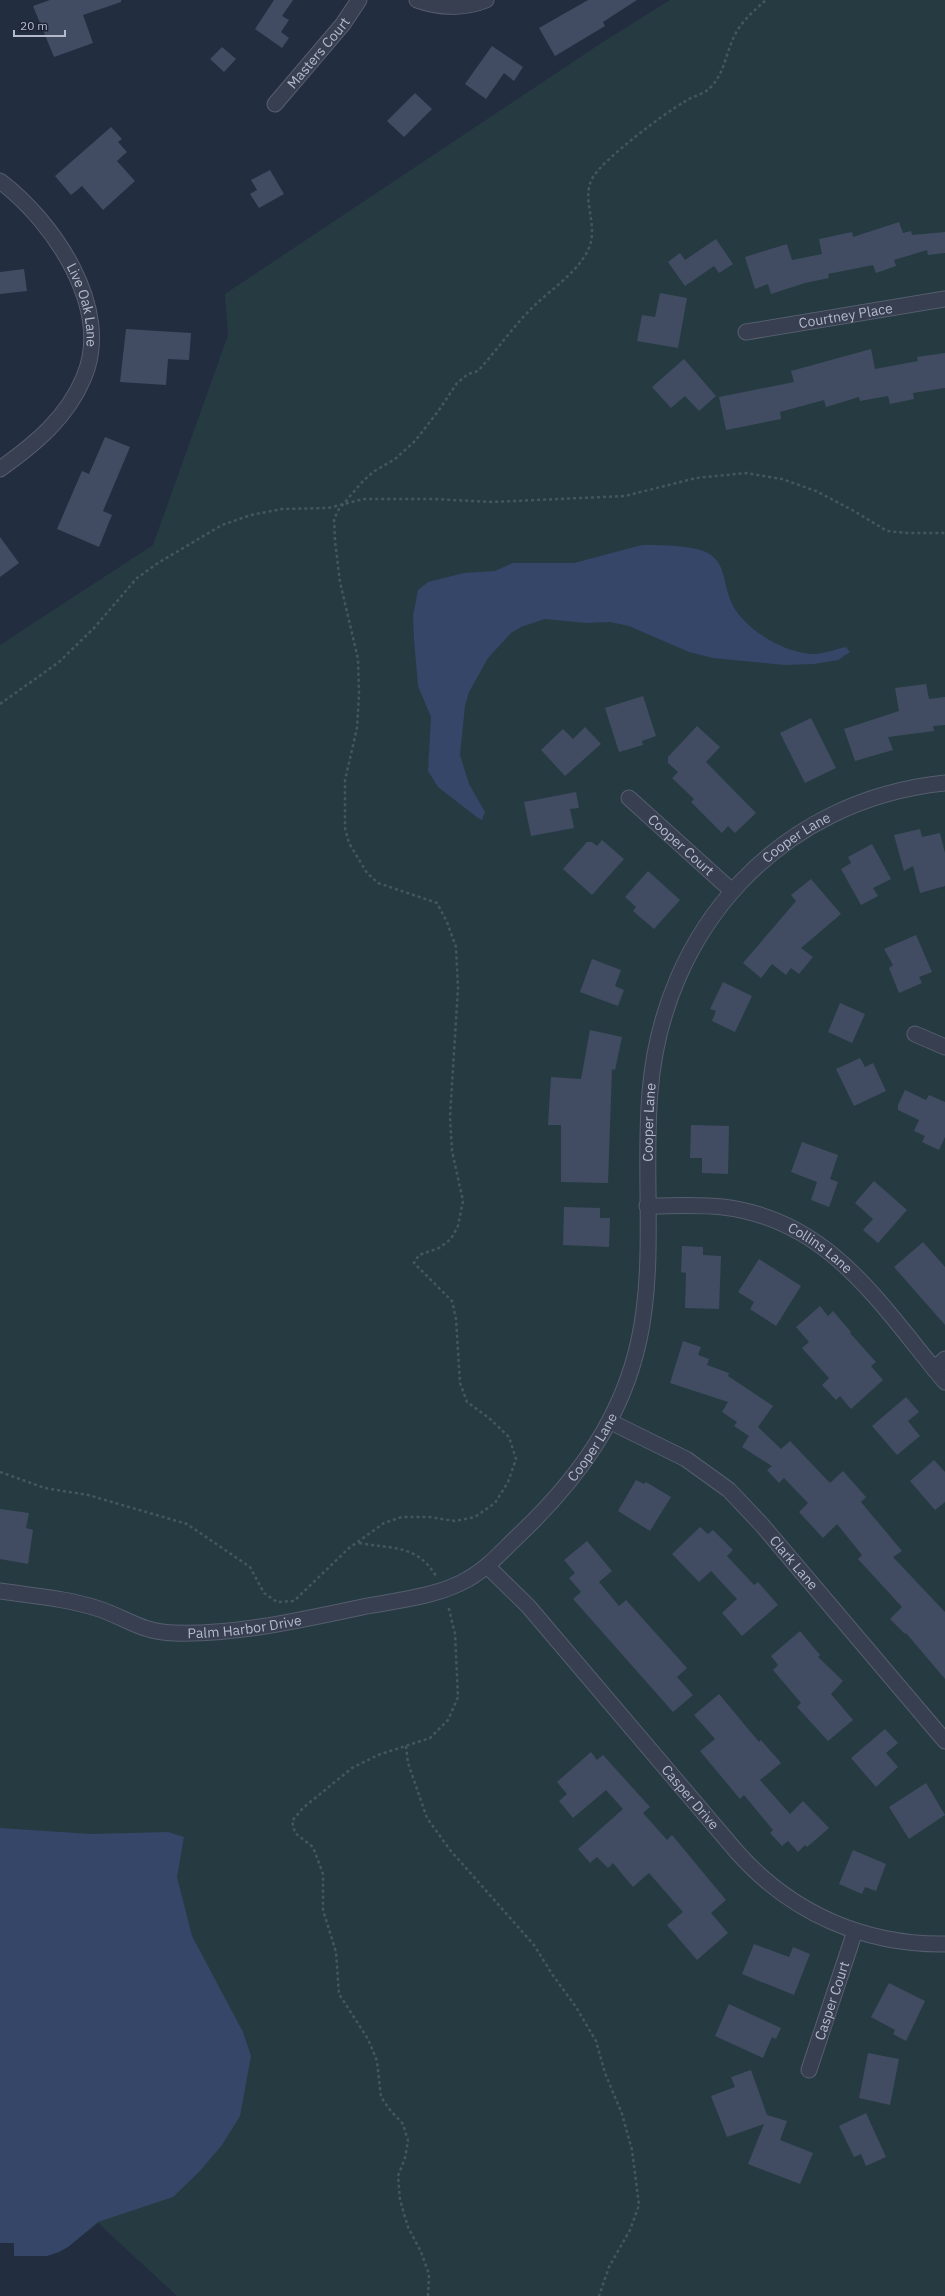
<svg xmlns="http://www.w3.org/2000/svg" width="945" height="2296" viewBox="0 0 945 2296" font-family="'IBM Plex Sans',sans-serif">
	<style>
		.green { fill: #253b41 }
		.water { fill: #354668 }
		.building { fill: #414c62 }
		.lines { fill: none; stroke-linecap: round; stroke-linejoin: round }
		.street-casing { stroke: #555d6e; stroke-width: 17 }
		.path { stroke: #43585e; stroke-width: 2.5; stroke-dasharray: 3 3; stroke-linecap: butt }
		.street { stroke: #373f50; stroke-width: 15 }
		.labels { text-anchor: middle; stroke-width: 3.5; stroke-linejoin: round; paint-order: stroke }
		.street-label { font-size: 14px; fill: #b3bacb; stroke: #1c2435 }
	</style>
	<rect width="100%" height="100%" fill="#232d40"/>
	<path class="green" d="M670 0H945V2296H177L98 2223C63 2251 60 2257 14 2256V2243H0V645L153 545 228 335 225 294 606 40Z"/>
	<path class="water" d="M642 545C658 545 699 545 711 555 725 565 724 584 730 599 740 628 786 655 816 654 826 653 836 649 846 647L850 652 838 660 814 664 785 665 713 658 689 652 629 626 610 622 587 623 545 619 521 627 511 633 488 658 469 692 465 706 460 755 469 784 485 812 482 820 478 818 438 787 428 771 431 717 418 686 414 640 413 616 418 590 428 582 464 573 495 571 513 563H574Z
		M0 1828 91 1834 168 1832 184 1837 177 1877 192 1936 243 2032 251 2056 240 2116 222 2145 199 2172 173 2197 98 2222 68 2247 59 2252 47 2256H14V2243H0Z"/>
	<path class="building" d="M50 0H121V2L83 15 93 43 54 57 33 6Z
		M274 0H293L282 16 289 20 281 32 289 38 282 48 255 29Z
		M588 0H637L603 22 605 26 555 56 539 28Z
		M492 46 523 67 514 81 504 73 486 99 465 84Z
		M222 47 236 59 224 72 210 59Z
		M415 93 432 109 404 137 387 121Z
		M111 127 122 139 118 142 127 152 117 161 135 181 103 210 82 186 71 195 55 176Z
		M270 170 284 194 259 208 250 194 257 190 251 180Z
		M899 222 903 233 911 231 912 235 945 232V253L928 255 927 250 894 260 896 266 876 273 873 265 828 274 829 278 805 283 771 294 768 284 755 289 745 257 787 244 792 260 822 254 819 239 852 232 853 237Z
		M716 239 733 264 719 273 714 266 685 286 668 262 680 253 685 260Z
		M24 269 27 291 0 294V272Z
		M660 293 687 298 678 348 637 341 642 315 655 317Z
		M126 329 191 333 189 360 168 359 166 385 120 382Z
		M871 349 875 369 918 361 917 357 945 353V388L913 393 914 399 890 404 888 396 860 401 859 397 826 407 824 400 780 412 781 419 726 430 719 397 794 382 791 371Z
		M684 359 716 396 699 411 685 396 671 408 652 387Z
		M105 437 130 447 103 511 112 515 99 547 57 529 82 471 89 474Z
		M0 537 19 563 0 577Z
		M926 684 929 699 945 697V725L933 726 934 731 888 737 893 750 855 761 844 729 899 711 895 688Z
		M643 696 656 736 642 741 643 745 619 752 605 708Z
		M811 718 836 768 805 783 780 733Z
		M697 726 720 747 706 762 756 813 735 833 728 826 722 833 691 802 694 799 672 778 678 772 668 763V757Z
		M585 727 601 744 565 776 541 750 563 729 573 739Z
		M576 792 579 808 570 809 574 828 531 836 524 802Z
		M920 829 922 837 940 833 945 853V886L920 893 913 866 904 871 894 835Z
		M602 840 624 859 592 895 563 869 587 842H592L597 846Z
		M872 844 891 879 873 888 878 896 861 905 841 869 851 863 848 857Z
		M648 871 680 900 654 929 633 911 636 907 625 897Z
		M811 879 841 914 801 948 813 957 799 974 791 968 786 975 772 964 761 978 743 963 796 901 791 895Z
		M916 935 932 972 919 977 922 983 899 993 889 968 893 965 884 949Z
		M592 959 621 970 615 986 624 990 618 1006 580 992Z
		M723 982 752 996 735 1032 712 1021 716 1011 710 1009Z
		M840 1003 865 1014 852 1043 828 1032Z
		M590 1030 622 1037 615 1070 612 1069 608 1183 561 1182V1125H548L551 1077 581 1079Z
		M860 1058 865 1067 873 1063 886 1091 854 1106 836 1069Z
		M905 1090 926 1100 929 1095 945 1102V1137L939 1150 922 1142 925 1136 914 1131 919 1120 898 1110V1105Z
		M691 1125 729 1126 728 1174 702 1173V1158H690Z
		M802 1142 838 1155 830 1179 838 1182 829 1207 811 1200 817 1182 791 1172Z
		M874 1181 907 1210 878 1243 863 1230 873 1219 855 1203Z
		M564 1207 600 1208V1218H610L609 1247 563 1245Z
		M923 1242 945 1267V1325L894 1267Z
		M682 1246 703 1247V1255L721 1256 719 1309 685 1308 686 1273 681 1272Z
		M759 1259 801 1286 776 1326 750 1309 754 1302 738 1292Z
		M820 1306 828 1316 833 1311 851 1332 850 1333 876 1362 871 1366 883 1380 851 1409 840 1396 836 1400 822 1385 829 1378 802 1348 809 1342 796 1327Z
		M683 1341 701 1347 698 1355 709 1359 707 1365 729 1373 728 1376 773 1406 758 1427 781 1449 790 1441 830 1483 843 1471 866 1497 861 1502 902 1551 893 1557 945 1612V1679L906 1633 905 1634 890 1619 902 1607 858 1559 862 1555 837 1524 823 1538 799 1512 808 1503 784 1478 779 1483 767 1470 772 1466 742 1447 749 1436 734 1426 737 1422 722 1412 728 1402 670 1383Z
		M906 1397 919 1412 908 1421 920 1436 897 1455 872 1426Z
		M934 1460 945 1472V1502L935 1510 910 1481Z
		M636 1480 644 1484 646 1482 671 1497 650 1531 618 1511Z
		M0 1509 29 1513 26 1528 33 1530 28 1564 0 1559Z
		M700 1527 708 1534 713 1530 733 1550 727 1556 754 1585 758 1582 778 1605 742 1636 722 1613 737 1599 711 1571 699 1582 672 1554Z
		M587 1541 612 1571 599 1582 619 1606 626 1600 687 1668 677 1677 693 1695 673 1712 573 1599 581 1592 569 1578 575 1573 564 1560Z
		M800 1631 820 1655 818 1657 843 1681 831 1694 853 1720 828 1741 797 1707 801 1703 773 1670 778 1665 771 1656Z
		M719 1694 759 1742 761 1740 781 1763 760 1780 790 1814 803 1801 829 1828 807 1847 805 1845 798 1852 788 1841 782 1846 770 1833 773 1830 744 1795 740 1799 700 1751 715 1739 694 1715Z
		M885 1729 898 1743 886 1753 898 1767 876 1787 851 1758Z
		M591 1752 597 1760 603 1755 650 1807 643 1813 667 1840 672 1835 726 1900 711 1913 728 1933 697 1960 667 1925 683 1912 649 1873 633 1887 613 1863 608 1868 597 1857 590 1863 578 1849 623 1809 606 1790 573 1818 559 1801 567 1794 557 1782Z
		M926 1783 945 1815 909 1839 889 1807Z
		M853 1850 886 1864 876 1891 865 1887 862 1894 839 1884Z
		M754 1944 789 1957 793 1947 810 1954 794 1995 742 1974Z
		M889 1983 925 2001 906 2041 893 2034 895 2030 871 2017Z
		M729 2004 781 2028 776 2039 772 2037 763 2058 715 2036Z
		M868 2053 899 2059 890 2105 859 2098Z
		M751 2070 767 2115 787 2121 780 2140 813 2153 800 2184 748 2164 764 2124 727 2137 711 2096 735 2087 731 2077Z
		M866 2113 886 2157 866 2166 861 2154 854 2157 839 2126Z"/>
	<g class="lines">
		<defs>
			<g id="street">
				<path d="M417 0C439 8 464 9 486 0"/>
				<path id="s1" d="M275 104 343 24 359 0"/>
				<path id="s2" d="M0 181C53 221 113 308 84 377 67 418 35 444 0 469"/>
				<path id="s3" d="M746 332 945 299"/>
				<path id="s4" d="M629 798 732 891"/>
				<path d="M915 1034 945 1047"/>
				<path id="s5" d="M647 1206C672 1206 698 1204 723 1207 831 1220 881 1306 945 1382"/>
				<path d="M934 1369 945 1359"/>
				<path id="s6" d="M611 1422 686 1459 729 1490 762 1525 945 1741"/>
				<path id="s7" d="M487 1566 528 1606 737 1852C791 1913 864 1945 945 1944"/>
				<path id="s8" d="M0 1591C32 1596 65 1598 96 1608 126 1617 139 1632 174 1633 238 1635 305 1619 367 1606 400 1600 439 1596 468 1579 488 1568 503 1550 519 1535 577 1480 622 1419 639 1340 656 1262 643 1173 650 1092 663 929 779 800 945 783"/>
				<path id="s9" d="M809 2070 855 1931"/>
			</g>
		</defs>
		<use href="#street" class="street-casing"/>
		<path class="path" d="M0 704 59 662 94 628 137 578 158 563 222 525 251 515 282 509 328 508 363 499H434L492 502 625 496 696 478 746 473 782 479 816 491 854 511 887 531 907 533H945
			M0 1472 45 1488 88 1495 187 1524 250 1567 264 1593 277 1602 294 1601 349 1548 384 1523 402 1517H429L455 1521 475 1517 495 1503 508 1482 516 1459 509 1437 489 1418 467 1402 460 1383 456 1319 452 1301 414 1263 419 1255 439 1248 451 1239 458 1226 463 1201 452 1151 450 1117 458 988 456 947 447 922 437 903 378 883 367 873 349 843 345 828V780L357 728 359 694 358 659 340 582 335 541 334 519 339 509 363 481 373 472 395 459 415 441 439 410 457 383 468 374 478 371C498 349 514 325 535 305 553 288 579 271 589 248 599 224 580 199 593 177 606 157 662 115 684 102 692 96 703 95 710 88 726 72 726 49 737 31 744 19 756 9 766 0
			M359 1543C391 1549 417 1544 436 1576
			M406 1746 408 1763 427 1818 450 1850 534 1945 552 1974 576 2007 596 2041 605 2073 622 2114 632 2150 639 2205 630 2230 609 2267 599 2296
			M428 2296 429 2274 421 2252 408 2227 400 2200 398 2176 405 2158 408 2141 403 2124 390 2110 381 2097 377 2061 368 2039 339 1994 336 1952 323 1910V1874L313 1847 295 1833 292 1821 303 1808 352 1768 378 1755 430 1738 448 1720 458 1697 455 1634 448 1605"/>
		<use href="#street" class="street"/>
	</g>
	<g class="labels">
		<g class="street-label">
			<text dy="5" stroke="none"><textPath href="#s1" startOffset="67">Masters Court</textPath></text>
			<text dy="5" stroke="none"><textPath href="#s2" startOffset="153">Live Oak Lane</textPath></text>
			<text dy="5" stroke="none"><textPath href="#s3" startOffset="101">Courtney Place</textPath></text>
			<text dy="5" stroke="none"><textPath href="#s8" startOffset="1334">Cooper Lane</textPath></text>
			<text dy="5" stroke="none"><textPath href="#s4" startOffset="70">Cooper Court</textPath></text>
			<text dy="5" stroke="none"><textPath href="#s8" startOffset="999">Cooper Lane</textPath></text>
			<text dy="5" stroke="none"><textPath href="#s5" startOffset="183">Collins Lane</textPath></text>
			<text dy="5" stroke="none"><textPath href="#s8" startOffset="663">Cooper Lane</textPath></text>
			<text dy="5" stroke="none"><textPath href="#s6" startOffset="234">Clark Lane</textPath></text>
			<text dy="5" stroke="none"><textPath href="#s8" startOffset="251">Palm Harbor Drive</textPath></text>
			<text dy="5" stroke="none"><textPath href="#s7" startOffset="308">Casper Drive</textPath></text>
			<text dy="5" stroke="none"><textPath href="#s9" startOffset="73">Casper Court</textPath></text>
		</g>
	</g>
	<path d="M14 30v6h51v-6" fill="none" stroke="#b3bacb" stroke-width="2"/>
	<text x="20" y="30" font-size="12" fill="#b3bacb" stroke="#1c2435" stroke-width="3" paint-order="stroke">20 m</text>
</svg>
